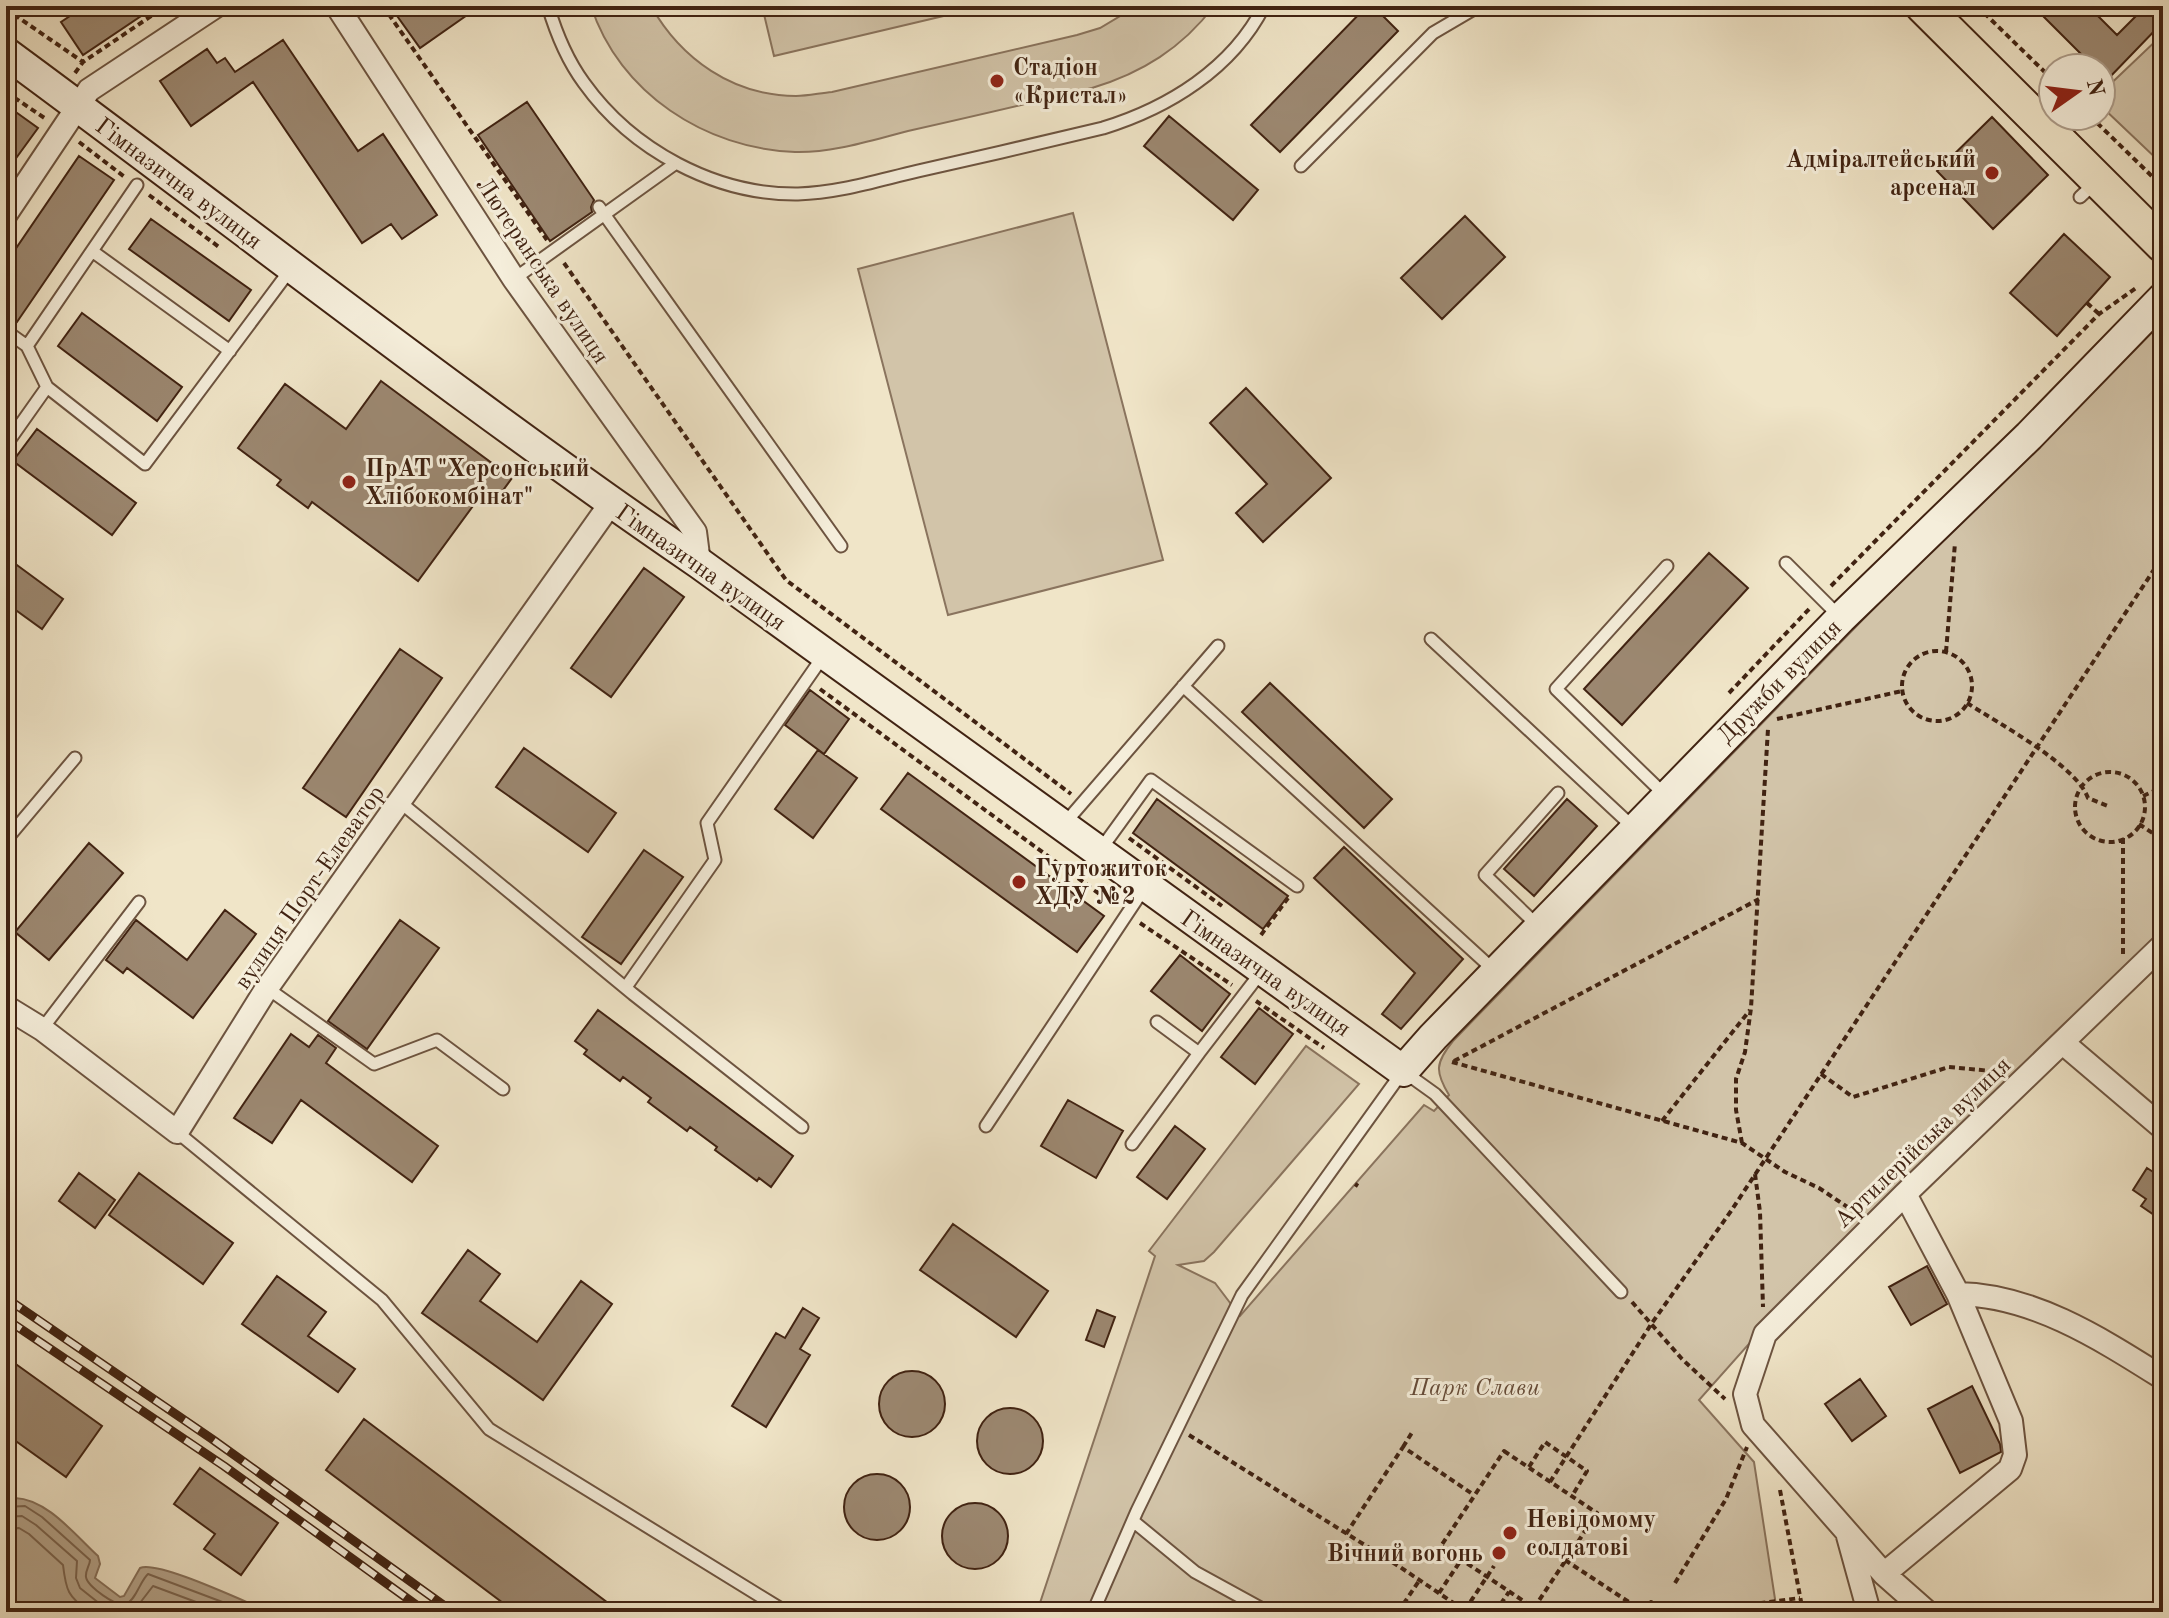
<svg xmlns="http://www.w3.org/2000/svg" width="2169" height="1618" viewBox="0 0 2169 1618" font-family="'Old Standard TT',serif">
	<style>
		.green { fill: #d2c4a9; stroke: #8a745e; stroke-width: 2 }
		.water { fill: #b4a38a; stroke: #86705a; stroke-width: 2 }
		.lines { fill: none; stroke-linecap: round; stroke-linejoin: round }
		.shore { stroke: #7a634e; stroke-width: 2 }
		.building { fill: #9c8871; stroke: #412312; stroke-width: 2 }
		.lane-casing { stroke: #6d5440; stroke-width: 15 }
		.street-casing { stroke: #6d5440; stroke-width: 26 }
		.secondary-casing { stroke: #412312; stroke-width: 34 }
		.primary-casing { stroke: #412312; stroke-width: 38 }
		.path { stroke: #412312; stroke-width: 4; stroke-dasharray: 6 4; stroke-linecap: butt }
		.lane { stroke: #f5eedb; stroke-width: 11 }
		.street { stroke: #f5eedb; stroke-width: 22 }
		.secondary { stroke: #f5eedb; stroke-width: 30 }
		.primary { stroke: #f0e5c8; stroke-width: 34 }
		.rail-casing { stroke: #412312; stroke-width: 9 }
		.rail { stroke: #f5eedb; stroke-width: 6; stroke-dasharray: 18; stroke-linecap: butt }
		.poi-dot { fill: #8f2418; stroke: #f5eedb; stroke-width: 3 }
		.labels { text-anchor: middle; stroke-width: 6; stroke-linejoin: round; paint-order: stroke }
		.poi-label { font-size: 24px; font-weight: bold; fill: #412312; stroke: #f5eedb; text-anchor: start }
		.street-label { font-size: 24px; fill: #412312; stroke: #f5eedb }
		.park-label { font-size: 24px; font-style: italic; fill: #654b38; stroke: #f5eedb }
	</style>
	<rect width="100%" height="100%" fill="#f0e5c8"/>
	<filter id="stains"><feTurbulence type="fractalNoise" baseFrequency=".0025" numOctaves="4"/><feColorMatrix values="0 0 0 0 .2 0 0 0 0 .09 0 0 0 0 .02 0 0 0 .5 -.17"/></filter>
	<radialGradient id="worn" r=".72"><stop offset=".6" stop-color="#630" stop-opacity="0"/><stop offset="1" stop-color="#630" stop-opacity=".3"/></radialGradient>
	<path class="green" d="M591 6H651C681 59 733 96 796 96 808 96 820 93 832 92L1077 35 1100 28 1137 6H1214C1182 48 1142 73 1092 88 1031 103 970 117 908 131 872 140 833 153 795 152 706 149 619 93 591 6Z
		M762 6H986L774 56Z
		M2163 34V165L2101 106V93Z
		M1073 213 1163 560 948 615 858 269Z
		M2163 311V934L1805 1281 1699 1400 1754 1462 1777 1612H1037L1155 1256 1149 1251 1306 1046 1359 1084 1214 1252 1204 1261 1178 1265 1215 1283 1240 1316 1424 1105 1434 1111 1449 1095C1435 1072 1435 1063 1453 1041Z"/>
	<path class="water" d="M15 1498C47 1499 75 1535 98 1556L100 1564 95 1578 120 1597 124 1596 140 1568C158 1560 247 1603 270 1612H6V1500Z"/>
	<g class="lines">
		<path class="shore" d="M6 1507 25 1506 42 1517 90 1560C90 1565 85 1571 86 1577 87 1586 117 1608 126 1604 136 1600 140 1581 148 1574L249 1612
			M6 1517 22 1516 36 1525 77 1561 76 1578 80 1588 110 1612
			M6 1529 19 1528 29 1534 63 1565C66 1591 68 1596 89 1612
			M133 1612 153 1586 223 1612"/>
	</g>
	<path class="building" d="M85 6H156L83 55 61 22Z
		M390 6H480L420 48Z
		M1367 6H1373L1398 31 1280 152 1251 125Z
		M2033 6H2088L2117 35 2145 7 2162 23 2107 80 2101 74V68H2095Z
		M283 40 358 151 383 134 437 215 402 239 391 224 362 243 253 82 191 126 160 81 207 49 217 63 225 58 235 72Z
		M527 102 594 200 591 207 592 212 550 241 478 135Z
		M6 105 38 128 6 172Z
		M1169 116 1258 190 1233 220 1144 146Z
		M1992 117 2048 175 1993 229 1937 171Z
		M79 156 114 180 17 322 6 315V263Z
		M1465 216 1505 257 1442 319 1401 278Z
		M151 219 251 290 229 321 129 249Z
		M2064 234 2110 277 2057 336 2010 293Z
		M82 313 182 387 157 421 58 346Z
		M381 381 512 478 493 504 481 495 418 581 312 502 308 508 277 485 281 480 238 448 285 384 346 429Z
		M1246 388 1331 478 1263 542 1236 513 1267 484 1210 423Z
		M37 429 136 503 112 535 13 461Z
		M1709 553 1748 588 1622 725 1584 689Z
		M6 557 63 599 42 629 6 603Z
		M644 568 684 597 611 697 571 668Z
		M400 649 442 678 346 817 303 788Z
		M1270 683 1392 799 1364 828 1242 712Z
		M810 690 849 719 824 754 785 725Z
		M524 748 616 813 588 852 496 787Z
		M818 750 857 778 813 838 775 809Z
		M908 773 1104 916 1077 952 881 809Z
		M1157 799 1288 896 1263 929 1133 833Z
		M1567 799 1597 826 1534 896 1504 869Z
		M89 843 123 873 49 960 15 932Z
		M1344 847 1463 959 1401 1029 1382 1014 1415 973 1314 878Z
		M644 850 683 877 621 964 582 937Z
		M225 910 256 934 193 1018 127 968 123 973 106 960 136 920 187 960Z
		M400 920 439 948 367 1049 328 1021Z
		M1180 955 1230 994 1202 1031 1151 991Z
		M1259 1008 1293 1034 1255 1084 1221 1057Z
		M598 1010 793 1156 771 1187 759 1178 757 1181 715 1150 717 1147 690 1127 687 1131 648 1102 651 1098 623 1077 620 1081 584 1054 587 1050 575 1041Z
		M291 1034 309 1047 318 1035 336 1048 326 1063 438 1146 412 1182 301 1100 272 1143 234 1118Z
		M1068 1100 1123 1131 1096 1178 1041 1146Z
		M1175 1126 1205 1149 1167 1199 1137 1177Z
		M2147 1168 2161 1177 2163 1174V1221L2141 1206 2146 1199 2133 1190Z
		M79 1173 115 1200 95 1228 59 1201Z
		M139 1173 233 1243 203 1284 109 1215Z
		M953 1224 1048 1291 1016 1337 920 1270Z
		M468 1250 500 1274 480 1301 537 1342 581 1281 612 1304 543 1400 422 1313Z
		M1927 1266 1947 1304 1911 1325 1889 1287Z
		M277 1276 326 1312 308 1336 355 1369 338 1392 242 1324Z
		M803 1308 819 1318 800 1349 810 1355 766 1427 732 1406 776 1333 785 1338Z
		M1097 1310 1115 1317 1104 1347 1086 1340Z
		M6 1357 102 1426 66 1477 6 1434Z
		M879 1404a33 33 0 1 1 66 0a33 33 0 1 1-66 0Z
		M1860 1379 1886 1416 1852 1441 1825 1404Z
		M1972 1386 2000 1444 2001 1452 1960 1473 1928 1409Z
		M977 1441a33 33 0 1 1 66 0a33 33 0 1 1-66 0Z
		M364 1419 620 1612H515L326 1470Z
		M200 1468 278 1523 241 1575 204 1549 215 1534 174 1504Z
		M844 1507a33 33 0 1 1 66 0a33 33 0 1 1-66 0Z
		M942 1536a33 33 0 1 1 66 0a33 33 0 1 1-66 0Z"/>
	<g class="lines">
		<defs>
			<path id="lane" d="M548 6C556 33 567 60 584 83 632 150 715 195 798 194 839 193 879 180 918 171 980 157 1041 143 1103 128 1168 108 1232 69 1264 6
				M1301 166 1433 33 1479 6
				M2080 197 2095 183
				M599 207 841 546
				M92 251 230 351
				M514 279 676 163
				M6 331 27 346 47 387 145 464 290 270
				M27 346 137 185
				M6 445 47 387
				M1786 563 1840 617
				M1431 639 1634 828
				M1183 686 1496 972
				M1666 796 1556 689 1667 566
				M400 802 633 994 802 1127
				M1065 823 1218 646
				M6 840 75 758
				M1101 849 1151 780 1297 886
				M1539 927 1485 875 1558 793
				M626 987 715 860 707 823 824 655
				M267 988 374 1064 437 1040 503 1089
				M1157 1022 1199 1053 1262 971
				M42 1029 139 902
				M986 1126 1145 887
				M177 1132 382 1300 489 1429 786 1612
				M1132 1144 1199 1053
				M1133 1521 1195 1572 1268 1612
				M1093 1612 1137 1511 1242 1295 1403 1071 1435 1094 1621 1292"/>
			<path id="street" d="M337 6 514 279 695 532 699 563
				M6 214 89 90 216 6
				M6 1007 42 1029 177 1132 267 988 611 503
				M2063 1043 2163 1128
				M1958 1294C2033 1295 2101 1339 2163 1378
				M1848 1536 1869 1612
				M1884 1574 2010 1469 2015 1455 2011 1421 1958 1294 1905 1194
				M1927 1612 1884 1574 1753 1425 1745 1394 1765 1334 1905 1194 2163 945"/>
			<path id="secondary" d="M6 53C237 223 462 401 699 563L1403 1071 1433 1037 1841 618 2029 436 2163 298"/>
			<path id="primary" d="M1923 6 2163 245"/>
		</defs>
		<use href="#lane" class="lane-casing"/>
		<use href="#street" class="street-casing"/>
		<use href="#secondary" class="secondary-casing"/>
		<use href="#primary" class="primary-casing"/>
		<path class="path" d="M383 6 547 240
			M1977 6 2053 80
			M6 9 83 62
			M75 73 83 62 166 6
			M6 92 46 119
			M2090 116 2163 187
			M79 142 126 178
			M149 195 219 247
			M564 263 786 580 1071 794
			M2087 303 2099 314
			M1831 586 2099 314 2136 288
			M1902 686a35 35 0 1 1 70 0a35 35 0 1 1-70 0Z
			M1946 652 1955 543
			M820 689 1116 906
			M1729 693 1811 607
			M1967 703C1998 723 2076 765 2088 798L2110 807
			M1777 719 1902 691
			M2075 807a35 35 0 1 1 70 0a35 35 0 1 1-70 0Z
			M2143 796 2163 787
			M2139 824 2163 840
			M1129 838 1222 906
			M2123 838V956
			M1140 923 1232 985
			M1261 935 1288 898
			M1256 1001 1324 1048
			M1454 1061 1759 899
			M1452 1062 1742 1143 1785 1172 1819 1188 1858 1214
			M1821 1074 1853 1097 1949 1067 2002 1072
			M1662 1121 1750 1010
			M1742 1143 1736 1110V1079L1745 1052 1751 1008 1768 729
			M1755 1174 1760 1212 1763 1307
			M1355 1184 1358 1186
			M1632 1302 1682 1359 1725 1399
			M1189 1435 1400 1567 1467 1612
			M1403 1447 1413 1431
			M1504 1451 1597 1513 1534 1608 1441 1546Z
			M1529 1467 1545 1442 1587 1471 1572 1496
			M1550 1482 1652 1323 1731 1211 2163 556
			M1780 1490 1803 1612
			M1346 1534 1403 1447 1474 1495
			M1565 1560 1644 1612
			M1675 1583 1726 1499 1747 1447
			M1439 1593 1461 1560
			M1465 1610 1494 1566
			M1398 1612 1419 1581
			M1495 1612 1509 1592
			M1644 1612 1651 1602 1666 1612
			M1690 1612 1800 1598"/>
		<use href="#lane" class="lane"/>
		<use href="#street" class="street"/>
		<use href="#secondary" class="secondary"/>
		<use href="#primary" class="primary"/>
		<defs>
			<path id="rail" d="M6 1298 212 1439 453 1612
				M6 1319 224 1466 426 1612"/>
		</defs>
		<use href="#rail" class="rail-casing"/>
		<use href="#rail" class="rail"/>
	</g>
	<g class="poi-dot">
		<circle cx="997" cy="81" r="8"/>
		<circle cx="1992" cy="173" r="8"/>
		<circle cx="349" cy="482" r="8"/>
		<circle cx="1019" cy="882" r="8"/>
		<circle cx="1510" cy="1533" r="8"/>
		<circle cx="1499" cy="1553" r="8"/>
	</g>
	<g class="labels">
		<g class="poi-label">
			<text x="1013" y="75">Стадіон<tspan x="1013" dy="28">«Кристал»</tspan></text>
			<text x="1976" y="167" text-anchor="end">Адміралтейський<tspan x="1976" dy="28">арсенал</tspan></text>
			<text x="365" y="476">ПрАТ "Херсонський<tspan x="365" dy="28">Хлібокомбінат"</tspan></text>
			<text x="1035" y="876">Гуртожиток<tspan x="1035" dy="28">ХДУ №2</tspan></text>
			<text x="1526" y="1527">Невідомому<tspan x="1526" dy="28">солдатові</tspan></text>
			<text x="1483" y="1561" text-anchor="end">Вічний вогонь</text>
		</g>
		<g class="street-label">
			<text transform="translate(179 183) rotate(37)" y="8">Гімназична вулиця</text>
			<text transform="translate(543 270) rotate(56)" y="8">Лютеранська вулиця</text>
			<text transform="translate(701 567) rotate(35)" y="8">Гімназична вулиця</text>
			<text transform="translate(1779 681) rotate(-45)" y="8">Дружби вулиця</text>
			<text transform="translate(309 887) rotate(-55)" y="8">вулиця Порт-Елеватор</text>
			<text transform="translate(1266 973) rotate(35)" y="8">Гімназична вулиця</text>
			<text transform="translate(1922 1142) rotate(-44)" y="8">Артилерійська вулиця</text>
		</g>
		<g class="park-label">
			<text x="1475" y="1395">Парк Слави</text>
		</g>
	</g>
	<rect width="2169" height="1618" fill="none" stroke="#f0e5c8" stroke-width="32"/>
	<rect x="8" y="8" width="2153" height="1602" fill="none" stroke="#412312" stroke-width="4"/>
	<rect x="16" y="16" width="2137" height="1586" fill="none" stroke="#412312" stroke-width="2"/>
	<g transform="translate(2077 92) rotate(76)"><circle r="38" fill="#f5eedb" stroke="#ad9d8b" stroke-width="2"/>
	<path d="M0-6L14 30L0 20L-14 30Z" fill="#8f2418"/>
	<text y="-12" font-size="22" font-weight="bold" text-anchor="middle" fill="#412312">N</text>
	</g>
	<rect width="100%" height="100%" filter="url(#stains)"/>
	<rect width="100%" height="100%" fill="url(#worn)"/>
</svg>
